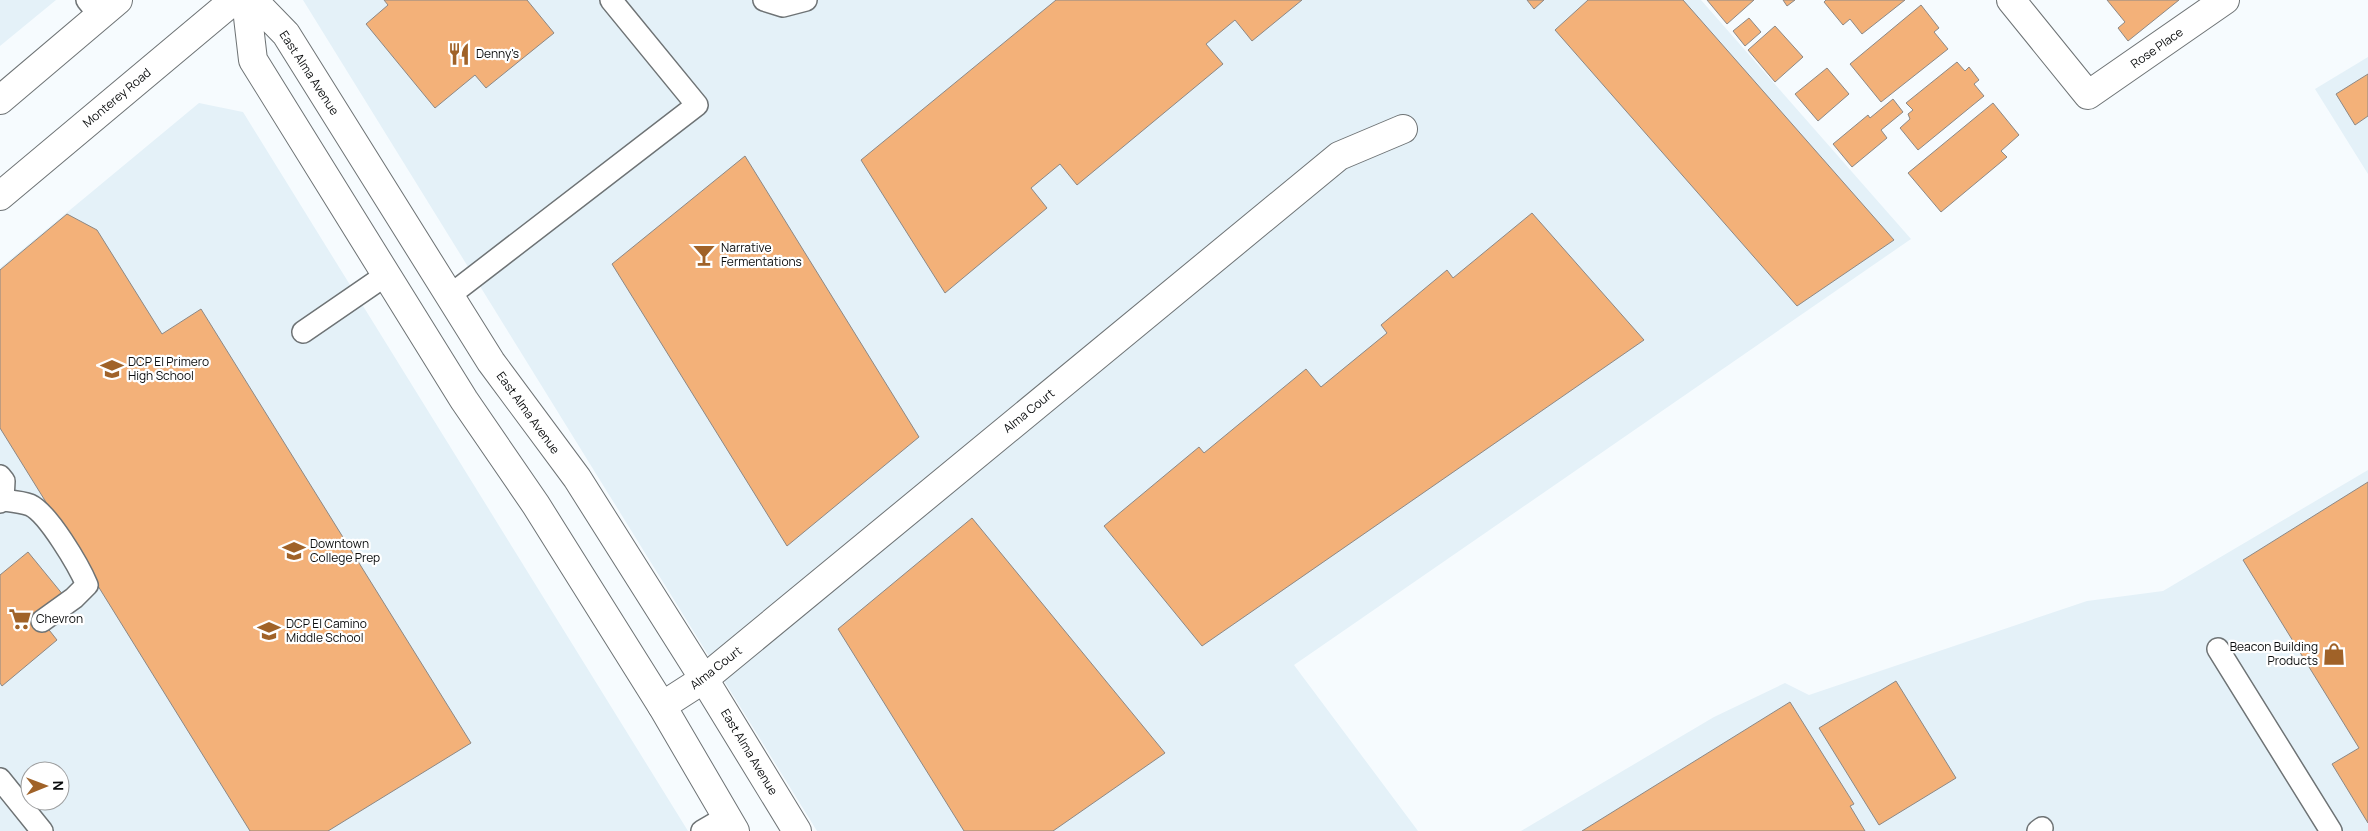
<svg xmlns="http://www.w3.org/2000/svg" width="2368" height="831" viewBox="0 0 2368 831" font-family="Manrope,sans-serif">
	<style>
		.built { fill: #e4f1f8; fill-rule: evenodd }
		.building { fill: #f3b179; stroke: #8c8885 }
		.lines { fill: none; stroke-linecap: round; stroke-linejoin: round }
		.service-casing { stroke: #6e7375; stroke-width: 24 }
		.minor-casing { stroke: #6e7375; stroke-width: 30 }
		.secondary-casing { stroke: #6e7375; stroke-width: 30 }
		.primary-casing { stroke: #6e7375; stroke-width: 30 }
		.service { stroke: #fff; stroke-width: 21 }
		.minor { stroke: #fff; stroke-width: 28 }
		.secondary { stroke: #fff; stroke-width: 28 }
		.primary { stroke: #fff; stroke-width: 28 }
		.labels { text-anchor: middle; stroke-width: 4.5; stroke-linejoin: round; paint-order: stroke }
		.street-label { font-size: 12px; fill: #0b0d0e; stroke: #fff }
		.poi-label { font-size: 12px; fill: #0b0d0e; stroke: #fff; text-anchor: start }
	</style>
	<rect width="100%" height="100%" fill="#f6fbfe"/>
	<path class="built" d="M0 0H56L0 46Z
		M303 0H1701L1911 239 1294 665 1418 831H817Z
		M2368 57V174L2315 89Z
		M199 103 243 112 688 831H0V268ZM30 771H60V801H30Z
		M2368 470V831H1521L1714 717 1785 683 1809 695 2087 601 2163 591Z"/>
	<path class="building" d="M384 0H527L554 33 486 88 475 75 435 108 366 24 388 5Z
		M1056 0H1302L1252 41 1235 20 1206 44 1223 64 1077 185 1060 164 1031 188 1047 208 945 293 861 160Z
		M1527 0H1544L1534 9Z
		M1588 0H1683L1894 240 1797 306 1555 30Z
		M1707 0H1754L1727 24Z
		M1783 0H1795L1787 6Z
		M1826 0H1905L1862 34 1850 19 1843 25 1824 2Z
		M2107 0H2179L2128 41 2118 28 2125 22Z
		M1921 5 1939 28 1934 32 1948 49 1881 102 1850 64Z
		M1749 18 1761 32 1745 46 1733 31Z
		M1775 26 1803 57 1775 82 1748 50Z
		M1957 62 1965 71 1969 67 1979 80 1974 84 1984 96 1918 150 1900 128 1910 119 1908 114 1913 110 1906 103Z
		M1827 68 1849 94 1818 121 1795 94Z
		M2368 74V116L2355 125 2336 94Z
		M1893 99 1903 112 1881 130 1887 138 1852 167 1833 144 1868 115 1870 118Z
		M1993 103 2019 135 2001 151 2007 157 1941 212 1908 173Z
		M745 156 919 437 787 546 612 264Z
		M1532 213 1644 340 1202 646 1104 526 1199 447 1204 453 1306 369 1321 387 1387 333 1381 325 1447 270 1453 278Z
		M67 214 97 230 162 334 201 309 471 743 328 831H250L0 428V270Z
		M2368 482V823L2332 764 2359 748 2243 560Z
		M972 518 1165 753 1053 831H964L838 629Z
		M28 552 64 596 42 621 57 640 2 686 0 683V575Z
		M1896 681 1956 778 1879 825 1819 728Z
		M1790 702 1854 804 1850 806 1865 831H1582Z"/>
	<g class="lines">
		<defs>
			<path id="service" d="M87 0 100 16
				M764 0 783 6 806 0
				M449 296 697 105 611 0
				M303 332 386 275
				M0 476 4 481 3 500 0 502
				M3 500C11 501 22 502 30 505 48 513 79 566 87 585L74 598 42 621
				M2218 649 2331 831
				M0 779 42 831
				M702 831 726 817
				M2038 831 2042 828"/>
			<path id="minor" d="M2011 0 2088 95 2225 0
				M662 706 704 679 1339 156 1403 129"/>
			<path id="secondary" d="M246 0 253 60 464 400 536 505 662 706 735 831
				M253 0 286 34 491 362 577 478 704 679 797 831"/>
			<path id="primary" d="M0 100 118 0
				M0 196 234 0"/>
		</defs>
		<use href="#service" class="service-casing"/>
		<use href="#minor" class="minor-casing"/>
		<use href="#secondary" class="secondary-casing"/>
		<use href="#primary" class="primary-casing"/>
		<use href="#service" class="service"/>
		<use href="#minor" class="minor"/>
		<use href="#secondary" class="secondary"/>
		<use href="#primary" class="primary"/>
	</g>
	<defs>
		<symbol id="restaurant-bare" viewBox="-9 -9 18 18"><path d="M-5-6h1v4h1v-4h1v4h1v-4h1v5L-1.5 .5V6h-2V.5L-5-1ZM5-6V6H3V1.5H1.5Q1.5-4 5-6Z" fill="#a06228" stroke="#fff" stroke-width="2.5" paint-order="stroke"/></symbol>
		<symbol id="bar-bare" viewBox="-9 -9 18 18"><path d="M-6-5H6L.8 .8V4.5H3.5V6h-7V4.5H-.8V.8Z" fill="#a06228" stroke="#fff" stroke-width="2.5" paint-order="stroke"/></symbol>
		<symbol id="school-bare" viewBox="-9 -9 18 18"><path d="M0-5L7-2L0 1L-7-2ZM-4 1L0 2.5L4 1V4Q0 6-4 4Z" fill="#a06228" stroke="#fff" stroke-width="2.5" paint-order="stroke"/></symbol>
		<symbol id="supermarket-bare" viewBox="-9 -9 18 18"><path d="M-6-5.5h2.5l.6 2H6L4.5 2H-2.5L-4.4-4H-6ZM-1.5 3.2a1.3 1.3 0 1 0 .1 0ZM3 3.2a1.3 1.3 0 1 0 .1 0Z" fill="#a06228" stroke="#fff" stroke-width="2.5" paint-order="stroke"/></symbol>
		<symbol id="shop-bare" viewBox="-9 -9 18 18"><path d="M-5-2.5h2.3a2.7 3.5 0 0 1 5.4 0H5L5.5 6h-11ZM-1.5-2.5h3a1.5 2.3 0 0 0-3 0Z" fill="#a06228" stroke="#fff" stroke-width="2.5" paint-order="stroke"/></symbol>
	</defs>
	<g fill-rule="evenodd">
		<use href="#restaurant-bare" x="443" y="38" width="32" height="32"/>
		<use href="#bar-bare" x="688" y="239" width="32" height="32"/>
		<use href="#school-bare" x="96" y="353" width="32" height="32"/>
		<use href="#school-bare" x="278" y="535" width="32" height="32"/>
		<use href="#supermarket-bare" x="4" y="603" width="32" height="32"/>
		<use href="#school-bare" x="253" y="615" width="32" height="32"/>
		<use href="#shop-bare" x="2318" y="638" width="32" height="32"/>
	</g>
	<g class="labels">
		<g class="street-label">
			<text transform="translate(2157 48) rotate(-35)" y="4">Rose Place</text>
			<text transform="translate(309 73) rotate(57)" y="4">East Alma Avenue</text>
			<text transform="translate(117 98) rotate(-40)" y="4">Monterey Road</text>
			<text transform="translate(1029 411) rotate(-39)" y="4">Alma Court</text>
			<text transform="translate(528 413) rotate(54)" y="4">East Alma Avenue</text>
			<text transform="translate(716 668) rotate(-38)" y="4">Alma Court</text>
			<text transform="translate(749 752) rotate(59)" y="4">East Alma Avenue</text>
		</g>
		<g class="poi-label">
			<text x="476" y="58">Denny's</text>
			<text x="721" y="252">Narrative<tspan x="721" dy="14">Fermentations</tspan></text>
			<text x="128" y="366">DCP El Primero<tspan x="128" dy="14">High School</tspan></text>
			<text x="310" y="548">Downtown<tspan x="310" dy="14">College Prep</tspan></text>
			<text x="36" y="623">Chevron</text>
			<text x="286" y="628">DCP El Camino<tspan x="286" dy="14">Middle School</tspan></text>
			<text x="2318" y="651" text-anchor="end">Beacon Building<tspan x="2318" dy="14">Products</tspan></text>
		</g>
	</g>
	<g transform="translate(45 786) rotate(89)"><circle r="24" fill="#ffffff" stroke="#9d9e9f"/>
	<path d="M0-4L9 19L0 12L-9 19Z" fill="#a06228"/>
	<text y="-8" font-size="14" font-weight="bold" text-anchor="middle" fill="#0b0d0e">N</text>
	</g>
</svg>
